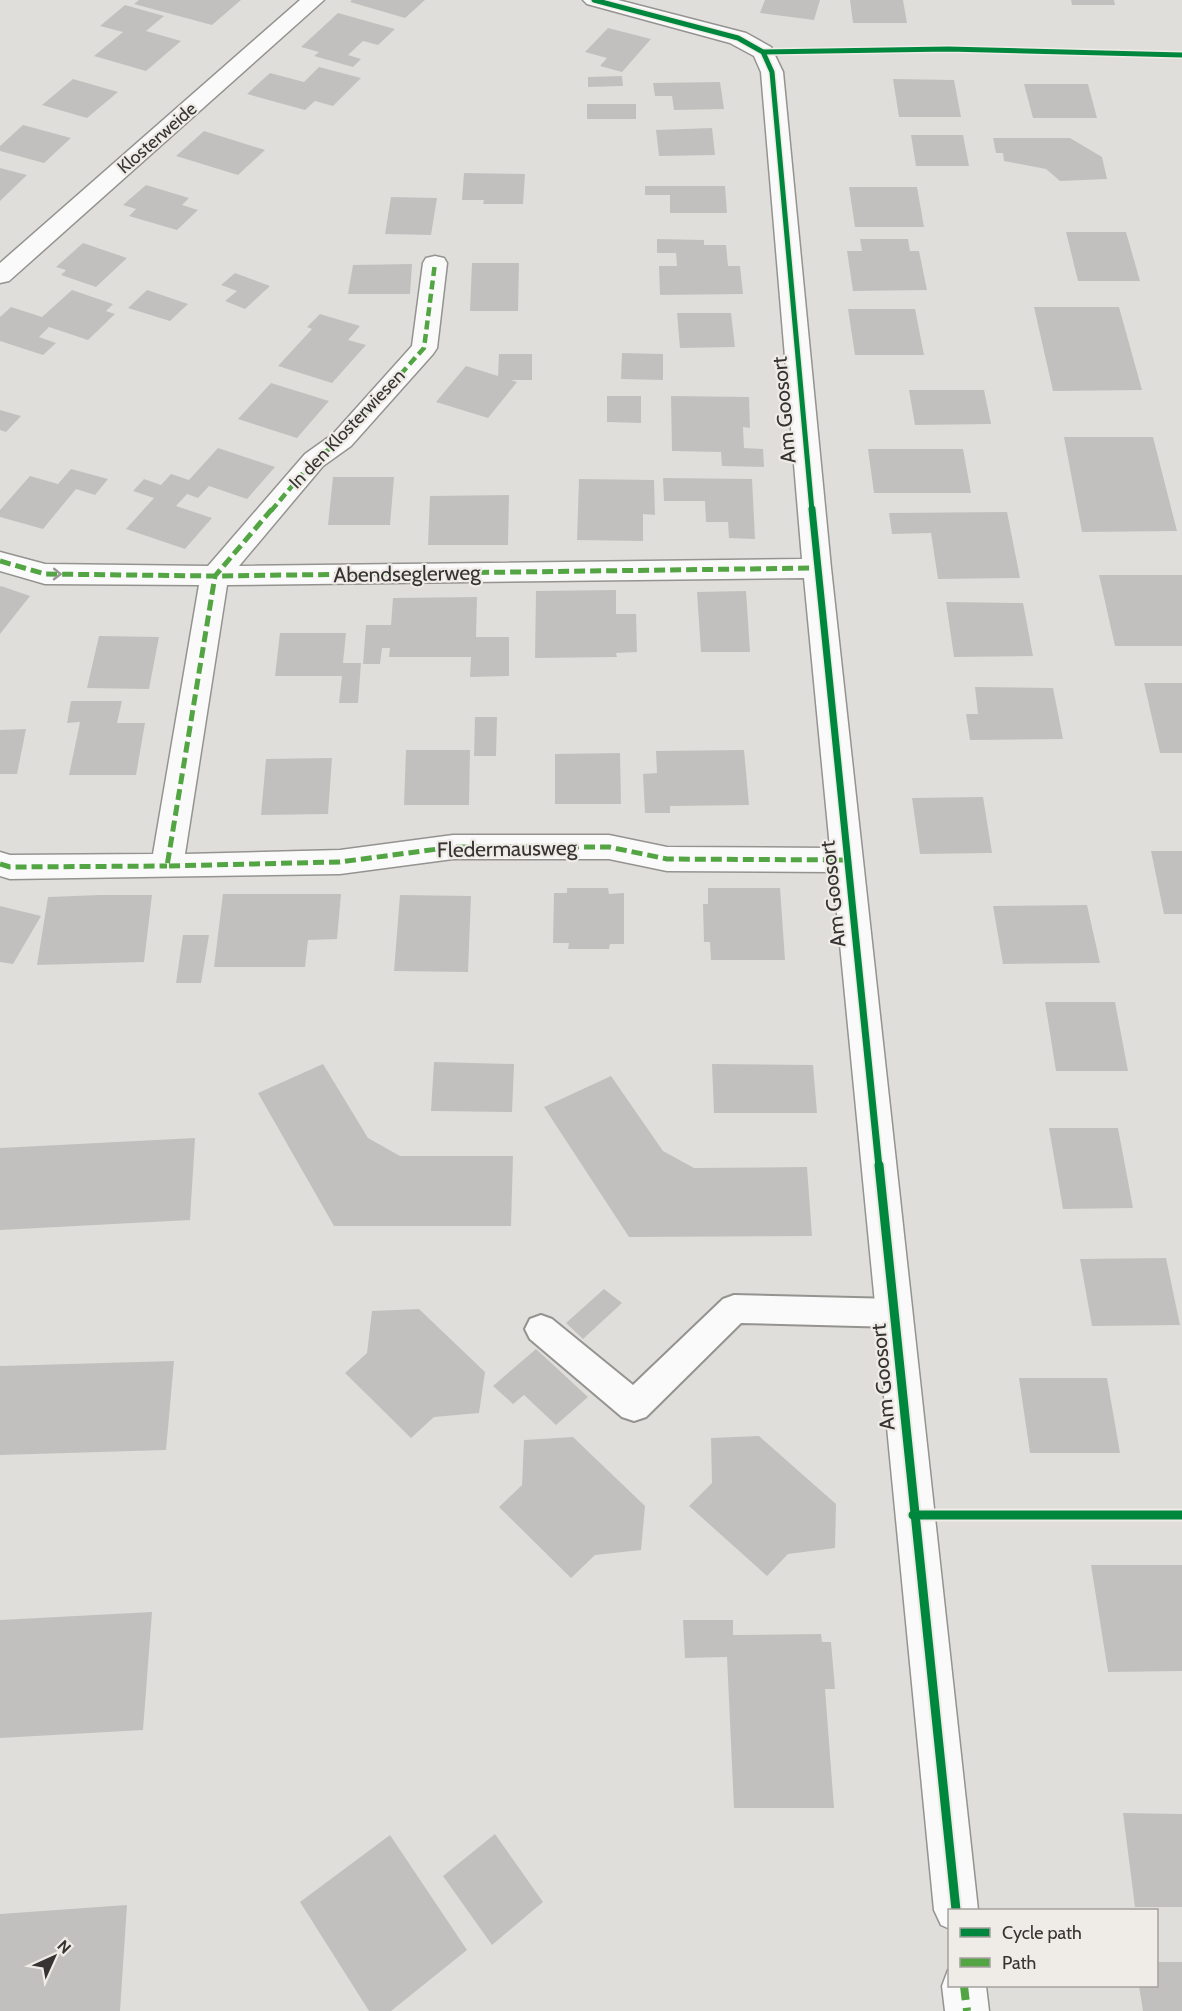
<svg xmlns="http://www.w3.org/2000/svg" width="1182" height="2011" viewBox="0 0 1182 2011" font-family="Cabin,sans-serif">
	<style>
		.building { fill: #c2c0be }
		.lines { fill: none; stroke-linecap: round; stroke-linejoin: round }
		.service-casing { stroke: #949390; stroke-width: 4 }
		.minor-casing { stroke: #949390; stroke-width: 3 }
		.service { fill: #fafafa; fill-rule: evenodd }
		.minor { fill: #fafafa; fill-rule: evenodd }
		.quiet-far2 { stroke: #53a544; stroke-width: 4.5; stroke-dasharray: 9 4.5; stroke-linecap: butt }
		.quiet-far1 { stroke: #53a544; stroke-width: 5; stroke-dasharray: 11 5; stroke-linecap: butt }
		.quiet { stroke: #53a544; stroke-width: 8; stroke-dasharray: 14 8; stroke-linecap: butt }
		.cycleway-far2-casing { stroke: #efebe6; stroke-width: 8 }
		.cycleway-far1-casing { stroke: #efebe6; stroke-width: 10 }
		.cycleway-casing { stroke: #efebe6; stroke-width: 13 }
		.cycleway-far2 { stroke: #00873e; stroke-width: 5 }
		.cycleway-far1 { stroke: #00873e; stroke-width: 7 }
		.cycleway { stroke: #00873e; stroke-width: 9 }
		.oneway { stroke: #989796 }
		.labels { text-anchor: middle; stroke-width: 4.5; stroke-linejoin: round; paint-order: stroke }
		.far-street-label { font-size: 18px; fill: #353432; stroke: #efebe6 }
		.street-label { font-size: 21px; fill: #353432; stroke: #efebe6 }
	</style>
	<rect width="100%" height="100%" fill="#e0dedb"/>
	<path class="building" d="M139 0H241L212 25 134 4Z
		M352 0H425L405 18 350 2Z
		M765 0H820L814 20 760 13Z
		M850 0H903L907 23H853Z
		M1071 0H1114L1115 5H1072Z
		M125 5 164 16 146 31 181 41 146 71 94 56 123 32 100 26Z
		M338 13 395 29 378 45 363 41 348 55 361 59 353 67 314 56 319 52 301 47Z
		M608 28 651 39 622 72 600 66 607 58 585 52Z
		M319 67 361 78 333 106 315 101 305 110 247 94 270 73 304 82Z
		M622 76 623 86 588 87V77Z
		M73 79 118 92 87 118 42 105Z
		M893 79 954 80 961 117H899Z
		M720 82 724 109 674 110 672 96H655L653 83Z
		M1024 84H1088L1097 118H1033Z
		M587 104H636V119H587Z
		M23 125 71 138 44 163 0 151V146Z
		M712 128 715 155 659 156 656 130Z
		M204 131 265 150 238 175 176 156Z
		M911 135H963L969 166H916Z
		M993 138H1070L1102 157 1107 179 1060 181 1046 169 1004 161 1003 153H996Z
		M0 168 27 175 0 201Z
		M464 173 525 174 523 204H483L484 200H462Z
		M146 185 189 198 182 205 198 210 177 230 129 216 136 209 123 205Z
		M645 186H725L727 213H670V195H645Z
		M849 187H917L924 227H855Z
		M391 197 437 198 431 235 385 234Z
		M1066 232H1126L1140 281H1078Z
		M657 239 704 240V245H726L728 266H740L743 294 660 295 659 266H677L676 253H657Z
		M860 239H908L910 251H919L927 290 853 291 847 251H862Z
		M83 243 127 258 96 287 61 275 66 270 56 267Z
		M472 263H519L518 311H470Z
		M412 264 410 294H348L353 265Z
		M235 273 270 286 245 309 225 301 237 291 221 285Z
		M72 290 113 304 106 311 115 314 88 340 49 327 39 337 56 343 43 355 0 341V317L11 307 42 317Z
		M147 290 188 304 170 321 128 308Z
		M1034 307H1119L1142 390 1053 391Z
		M848 309H915L924 355H855Z
		M677 313H731L735 347 680 348Z
		M320 314 360 326 348 340 366 345 332 383 278 366 312 329 307 327Z
		M622 353 663 354V380L621 379Z
		M499 354H532V380H511L517 382 488 418 436 402 466 366 498 376Z
		M271 383 329 401 297 438 238 419Z
		M909 390H984L991 424 915 425Z
		M607 396H641V423L607 422Z
		M671 396 749 397 750 428 743 427 744 448 763 449 764 467 722 466 721 452 672 451Z
		M0 410 21 416 6 432 0 430Z
		M1064 437H1153L1177 531 1082 532Z
		M218 448 275 467 247 499 209 486 198 498 187 494 176 506 212 518 185 549 126 529 154 498 133 491 144 479 161 485 171 474 189 480Z
		M868 449H963L971 493H874Z
		M71 469 108 479 95 495 76 489 43 529 0 517V510L30 476 58 484Z
		M333 477H394L390 525H328Z
		M663 478 752 479 755 539 729 538 728 522H706L705 501H664Z
		M579 479 654 480 655 515 643 514V541L577 540Z
		M509 495 508 545H428L430 496Z
		M1007 512 1020 578 938 579 931 533 892 534 889 513Z
		M1099 575H1182V646H1115Z
		M1 586 30 596 0 634V587Z
		M616 590V614H636L637 652 616 653 617 657 535 658 536 591Z
		M746 591 750 652H701L697 592Z
		M477 597 476 637H509V676L470 677 471 657H389L390 648H382L380 664H363L366 625H391L393 598Z
		M946 602 1023 603 1033 656 954 657Z
		M280 633H346L343 663H361L358 703H339L342 676H275Z
		M99 636 159 637 149 689 87 688Z
		M1144 683H1182V753H1160Z
		M975 687 1053 688 1063 739 970 740 966 714H978Z
		M71 701H122L117 723H145L136 775H69L80 722 67 723Z
		M475 717H497L496 756H474Z
		M26 729 17 774H0V730Z
		M406 750H470L469 805H404Z
		M744 750 749 805 670 806V813H645L643 774 657 773 656 751Z
		M620 753 621 804H555V754Z
		M332 758 328 814 261 815 266 759Z
		M983 797 992 853 920 854 912 798Z
		M1151 851H1182V914H1164Z
		M567 888H608L609 894 624 893V944H610L609 949H568L569 943H553L554 893H567Z
		M708 888H780L785 960H711L710 942H704L703 904H708Z
		M223 894H341L337 939 308 940 305 967H214Z
		M100 895H152L144 962 37 965 48 897Z
		M400 895 471 896 468 972 394 971Z
		M1087 905 1100 963 1003 964 993 906Z
		M0 906 41 916 13 964 0 962Z
		M183 935H209L201 983H176Z
		M1045 1002H1115L1128 1071H1056Z
		M434 1062 514 1064 512 1112 431 1111Z
		M323 1064 368 1138 400 1156H513L511 1226H334L258 1093Z
		M712 1064 813 1065 817 1113H714Z
		M611 1076 663 1151 694 1168 807 1167 812 1236 629 1237 544 1107Z
		M1049 1128H1118L1133 1208 1063 1209Z
		M195 1138 190 1220 0 1230V1148Z
		M1166 1258 1180 1325 1092 1326 1080 1259Z
		M604 1289 622 1303 583 1339 566 1323Z
		M419 1309 485 1372 479 1413 434 1417 411 1438 345 1373 367 1353 372 1311Z
		M536 1349 588 1397 556 1425 524 1395 513 1404 493 1386Z
		M174 1361 166 1450 0 1455V1366Z
		M1019 1378H1107L1120 1453H1030Z
		M759 1436 836 1504 835 1548 788 1554 767 1576 689 1506 712 1483 711 1438Z
		M573 1437 645 1506 641 1550 595 1555 571 1578 499 1507 522 1485 524 1440Z
		M1091 1565H1182V1671L1108 1672Z
		M152 1612 143 1730 0 1738V1620Z
		M683 1620H733V1635L821 1634 822 1642H831L835 1689H825L834 1808H734L727 1657 685 1658Z
		M1123 1813 1182 1814V1907H1135Z
		M495 1834 543 1902 492 1945 443 1876Z
		M390 1835 467 1950 391 2011H369L300 1902Z
		M127 1905 120 2011H0V1914Z
		M1156 1962H1182V2011H1143L1139 1986H1156Z"/>
	<g class="lines">
		<defs>
			<path id="service" d="M734 1295 895 1299 906 1303 911 1313 906 1323 895 1327 741 1323 646 1417 634 1421 622 1417 530 1339 525 1329 530 1319 541 1315 552 1319 633 1385 723 1299Z"/>
			<path id="minor" d="M300 0H324L9 281 0 283V263Z
				M583 0H618L746 33 771 47 783 72 831 568 978 1910H950V1929L941 1925 934 1910 833 872 667 871 609 859H453L340 874 10 879 0 876V852L10 855 153 854 199 585 45 584 0 571V552L45 564 208 566 305 454 333 434 412 346 423 263 426 258 435 256 444 258 447 263 437 348 433 354 351 446 323 466 239 566 802 559 761 72 754 56 730 43 587 4ZM804 578 830 848 667 847 609 835H453L340 850 185 854 227 585Z
				M948 1970 950 1986H986L989 2011H945L942 1986Z"/>
		</defs>
		<use href="#service" class="service-casing"/>
		<use href="#minor" class="minor-casing"/>
		<use href="#service" class="service"/>
		<use href="#minor" class="minor"/>
		<path class="quiet-far2" d="M271 511 314 460 342 440 424 348 435 263"/>
		<path class="quiet-far1" d="M272 509 215 576 167 866 340 862 453 847H609L667 859 847 860
			M0 561 45 574 215 576 817 568
			M0 864 10 867 167 866"/>
		<path class="quiet" d="M964 1986 967 2011"/>
		<defs>
			<path id="cycleway-far2" d="M594 0 738 38 763 52 772 72 812 511
				M763 52 948 49 1182 55"/>
			<path id="cycleway-far1" d="M812 509 879 1167"/>
			<path id="cycleway" d="M879 1165 956 1910
				M913 1515H1182"/>
		</defs>
		<use href="#cycleway-far2" class="cycleway-far2-casing"/>
		<use href="#cycleway-far1" class="cycleway-far1-casing"/>
		<use href="#cycleway" class="cycleway-casing"/>
		<use href="#cycleway-far2" class="cycleway-far2"/>
		<use href="#cycleway-far1" class="cycleway-far1"/>
		<use href="#cycleway" class="cycleway"/>
	</g>
	<defs><path id="oneway-chevron" d="M-2-3.5L2.5 0L-2 3.5" fill="none" stroke-width="1.6" stroke-linecap="round" stroke-linejoin="round" transform="scale(1.5)"/></defs>
	<use class="oneway" href="#oneway-chevron" transform="translate(57 574) rotate(1)"/>
	<g class="labels">
		<g class="far-street-label">
			<text transform="translate(157 138) rotate(-41)" y="6">Klosterweide</text>
			<text transform="translate(347 429) rotate(-46)" y="6">In den Klosterwiesen</text>
		</g>
		<g class="street-label">
			<text transform="translate(784 410) rotate(-95)" y="7">Am Goosort</text>
			<text transform="translate(407 574) rotate(-1)" y="7">Abendseglerweg</text>
			<text transform="translate(507 849) rotate(-1)" y="7">Fledermausweg</text>
			<text transform="translate(833 894) rotate(-96)" y="7">Am Goosort</text>
			<text transform="translate(883 1377) rotate(-95)" y="7">Am Goosort</text>
		</g>
	</g>
	<rect x="948" y="1909" width="210" height="78" fill="#efebe6" stroke="#a5a29e" stroke-width="1.5"/>
	<rect x="960" y="1928" width="30" height="9" fill="#00873e" stroke="#a5a29e" stroke-width="1.5"/>
	<text x="1002" y="1939" font-size="18" fill="#353432">Cycle path</text>
	<rect x="960" y="1958" width="30" height="9" fill="#53a544" stroke="#a5a29e" stroke-width="1.5"/>
	<text x="1002" y="1969" font-size="18" fill="#353432">Path</text>
	<g transform="translate(54 1957) rotate(45)" stroke="#efebe6" stroke-width="4.5" paint-order="stroke">
	<path d="M0-4.5L10 22L0 15L-10 22Z" fill="#353432"/>
	<text y="-9" font-size="16" font-weight="bold" text-anchor="middle" fill="#353432">N</text>
	</g>
</svg>
